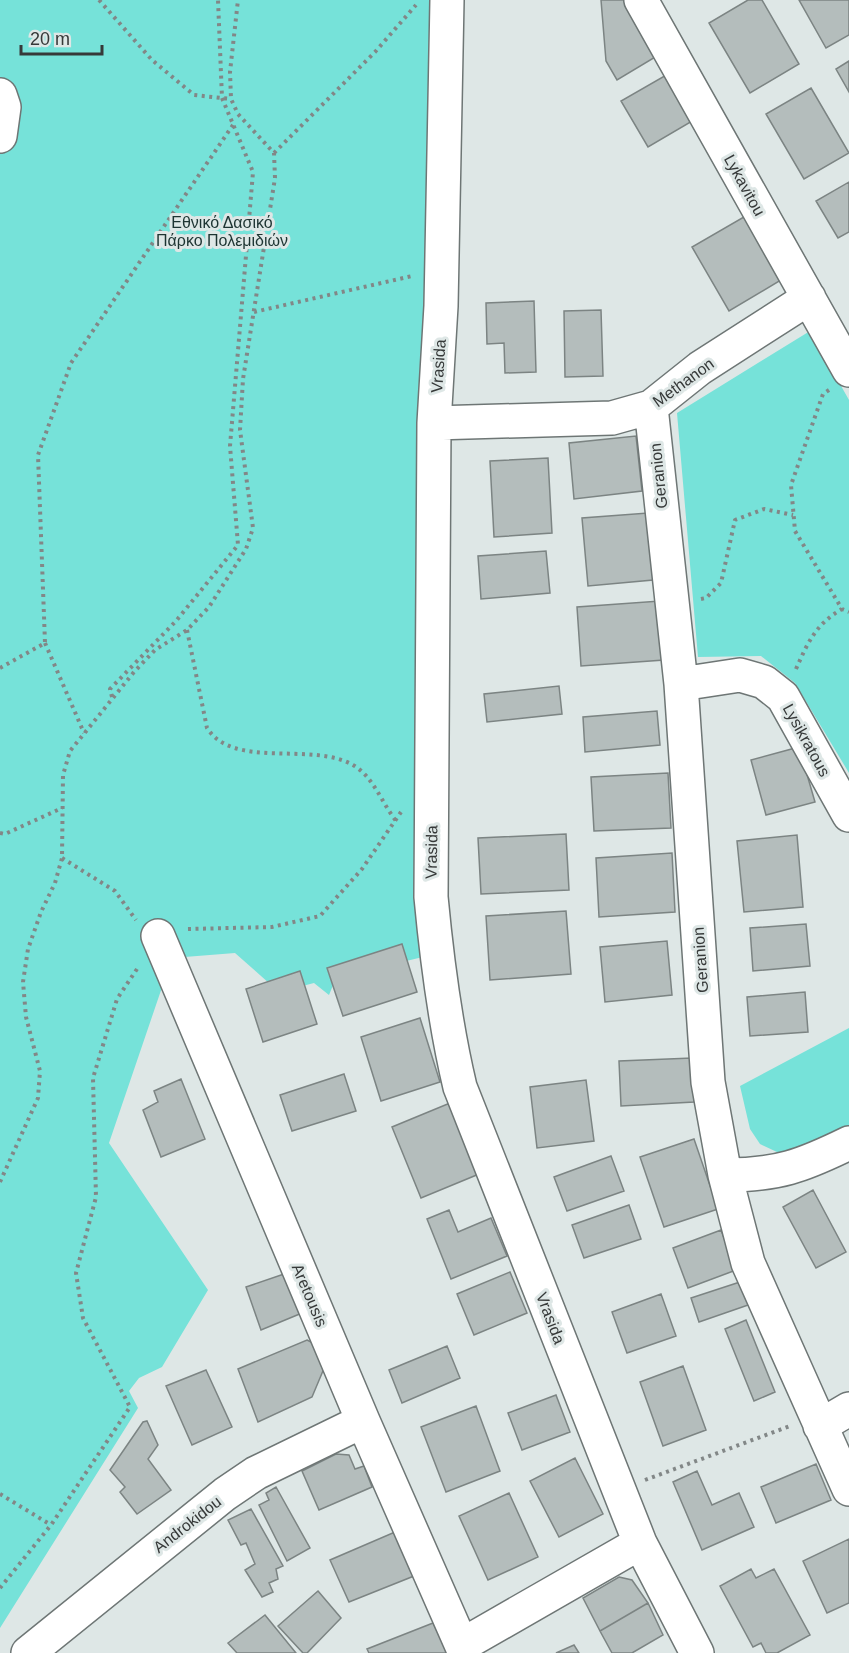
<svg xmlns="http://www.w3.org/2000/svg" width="849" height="1653" viewBox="0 0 849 1653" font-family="Arial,sans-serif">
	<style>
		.green { fill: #76e2d9 }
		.building { fill: #b4bdbc; stroke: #7c8483; stroke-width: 1.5 }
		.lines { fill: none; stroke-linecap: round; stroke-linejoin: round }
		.minor-casing { stroke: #6e7675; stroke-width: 36 }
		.path { stroke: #828787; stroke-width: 4; stroke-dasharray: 3 4.5; stroke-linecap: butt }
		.minor { stroke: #fff; stroke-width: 33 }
		.labels { text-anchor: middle; stroke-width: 6; stroke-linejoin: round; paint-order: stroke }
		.street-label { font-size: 16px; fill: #363939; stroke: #dee7e6 }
		.park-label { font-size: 16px; fill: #1d3432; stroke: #dee7e6 }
	</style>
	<rect width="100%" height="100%" fill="#dee7e6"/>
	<path class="green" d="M0 0H444L433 824 415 867 431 955 336 978 329 995 314 983 279 992 235 953 172 958 109 1143 208 1290 162 1367 139 1378 129 1391 138 1408 0 1628Z
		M810 331 849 400V773L795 683 761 656 698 657 677 413Z
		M849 1028V1128L800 1152H777L760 1144 750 1129 740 1086Z"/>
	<path class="building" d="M601 0H625L657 56 617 80 606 61Z
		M748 0H762L799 64 750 93 709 23Z
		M799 0H849V35L826 48Z
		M849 61V92L836 69Z
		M668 74 694 120 648 147 621 101Z
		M811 88 849 153 804 179 766 114Z
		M849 182V232L838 238 816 201Z
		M749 214 786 277 729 311 692 247Z
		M534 301 536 372 505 373 504 343 487 344 486 303Z
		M601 310 603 376 565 377 564 311Z
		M636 436 642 491 574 499 569 443Z
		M548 458 552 533 494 537 490 461Z
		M648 513 653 580 588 586 582 518Z
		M546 551 550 593 481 599 478 556Z
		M660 601 664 660 581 666 577 607Z
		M559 686 562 714 487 722 484 694Z
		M657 711 660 745 585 752 583 717Z
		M799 747 815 802 766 815 751 760Z
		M668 773 671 828 594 831 591 777Z
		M566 834 569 890 481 894 478 838Z
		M797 835 803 907 744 912 737 841Z
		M672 853 675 912 599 917 596 858Z
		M566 911 571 974 490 980 486 916Z
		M806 924 810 966 753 971 750 928Z
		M667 941 672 995 605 1002 600 947Z
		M402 944 417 992 343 1016 327 968Z
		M300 971 317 1024 263 1042 246 989Z
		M805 992 808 1032 750 1036 747 997Z
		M420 1018 440 1082 381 1101 361 1037Z
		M692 1058 694 1102 621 1106 619 1061Z
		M344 1074 356 1111 292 1131 280 1095Z
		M181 1079 205 1139 161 1157 143 1110 158 1102 154 1091Z
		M586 1080 594 1141 537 1148 530 1087Z
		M450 1103 479 1174 421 1198 392 1127Z
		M694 1139 718 1209 664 1227 640 1157Z
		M611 1156 624 1191 567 1211 554 1177Z
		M813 1190 846 1252 816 1268 783 1207Z
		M629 1205 641 1239 584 1258 572 1225Z
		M449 1210 458 1232 491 1218 507 1256 451 1279 427 1219Z
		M721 1230 736 1270 688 1288 673 1248Z
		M510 1272 527 1313 474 1335 457 1294Z
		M287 1273 302 1313 261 1330 246 1287Z
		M743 1281 751 1304 699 1322 691 1298Z
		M661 1294 676 1336 627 1353 612 1312Z
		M746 1320 775 1392 754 1401 725 1329Z
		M307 1340 317 1345 325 1366 312 1397 258 1422 238 1369Z
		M447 1346 460 1378 402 1403 389 1370Z
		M683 1366 706 1430 663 1446 640 1382Z
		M206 1370 232 1427 192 1445 166 1386Z
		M556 1395 570 1432 522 1450 508 1413Z
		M476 1406 500 1471 446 1492 421 1427Z
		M147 1421 158 1445 148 1459 171 1490 137 1514 120 1492 125 1487 110 1470 143 1422Z
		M336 1454 349 1455 355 1469 364 1466 372 1487 319 1510 302 1471Z
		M575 1458 603 1514 559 1537 530 1481Z
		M816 1464 831 1500 776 1523 761 1487Z
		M697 1471 712 1505 739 1493 754 1527 702 1550 673 1482Z
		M276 1487 310 1548 287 1561 259 1505 269 1500 266 1493Z
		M509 1493 538 1557 488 1580 459 1516Z
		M251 1509 283 1566 276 1569 278 1579 269 1583 273 1592 262 1597 245 1570 255 1564 246 1543 241 1545 228 1520Z
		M395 1532 414 1576 349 1602 330 1560Z
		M849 1539V1603L827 1613 803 1561Z
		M751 1569 756 1578 774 1569 810 1635 777 1653H766L761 1643 753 1647 720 1586Z
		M619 1577 632 1580 648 1603 600 1631 583 1598Z
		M318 1591 341 1618 307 1653H303L278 1626Z
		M648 1603 663 1635 632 1653H612L600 1631Z
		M265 1615 296 1653H237L228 1643Z
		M433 1623 448 1653H369L367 1649Z
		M574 1645 579 1653H556Z"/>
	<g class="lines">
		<defs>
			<path id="minor" d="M447 0 441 306 434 423 431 897C437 961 445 1024 460 1087L640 1543 697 1653
				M641 0 849 370
				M0 95 4 107 0 136
				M651 407 681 684 708 1082 725 1175 748 1263 849 1489
				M434 423 612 418 651 407 700 368 809 298
				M681 684 740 675 764 682 783 697 849 815
				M158 936 363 1421 465 1653
				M725 1175C778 1175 802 1166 849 1143
				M820 1426 849 1409
				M462 1645 640 1543
				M28 1653 225 1494 256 1473 363 1421"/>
		</defs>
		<use href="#minor" class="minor-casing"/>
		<path class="path" d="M99 0 152 60 194 95 231 99
			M274 153 375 52 416 5
			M254 312 412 276
			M829 390 823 394 791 485 795 531 842 609 849 612
			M701 599 706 598 721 583 735 520 764 509 793 515
			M187 630 207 728C234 770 311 741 353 765 374 777 382 804 397 822
			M45 643 84 733
			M0 668 45 643 38 455 71 363 233 125
			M796 669C808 642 816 624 842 609
			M112 697 110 689 176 621 238 545 230 446 253 172 222 98 218 0
			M0 833 5 834 62 808
			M62 858 115 891 136 920
			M188 929 272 927 320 916 362 869 401 812
			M0 1182 38 1098 40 1071 26 1017 23 982 28 949 41 912 55 883 62 858 63 775 70 751 134 672 155 650 187 630 209 607 246 549 253 528 240 430 243 379 275 178 274 153 238 114 231 99 230 72 238 0
			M645 1480 790 1426
			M0 1494 51 1525
			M0 1588 51 1525 130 1407 83 1318 76 1273 96 1197 93 1078 117 999 139 966"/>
		<use href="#minor" class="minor"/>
	</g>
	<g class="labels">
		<g class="street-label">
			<text transform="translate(745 185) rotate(61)" y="6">Lykavitou</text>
			<text transform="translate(438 366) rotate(-86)" y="6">Vrasida</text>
			<text transform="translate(683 382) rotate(-36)" y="6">Methanon</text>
			<text transform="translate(658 476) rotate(-96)" y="6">Geranion</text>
			<text transform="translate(807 740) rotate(61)" y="6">Lysikratous</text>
			<text transform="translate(431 852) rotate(-89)" y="6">Vrasida</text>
			<text transform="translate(700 960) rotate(-94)" y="6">Geranion</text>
			<text transform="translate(310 1295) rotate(67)" y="6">Aretousis</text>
			<text transform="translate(551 1318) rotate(69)" y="6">Vrasida</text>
			<text transform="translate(187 1524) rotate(-38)" y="6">Androkidou</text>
		</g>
		<g class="park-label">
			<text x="222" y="228">Εθνικό Δασικό<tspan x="222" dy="18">Πάρκο Πολεμιδιών</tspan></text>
		</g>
	</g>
	<path d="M21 45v9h81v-9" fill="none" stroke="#363939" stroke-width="3"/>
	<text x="30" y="45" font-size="18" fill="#363939" stroke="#dee7e6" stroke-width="4.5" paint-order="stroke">20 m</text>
</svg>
